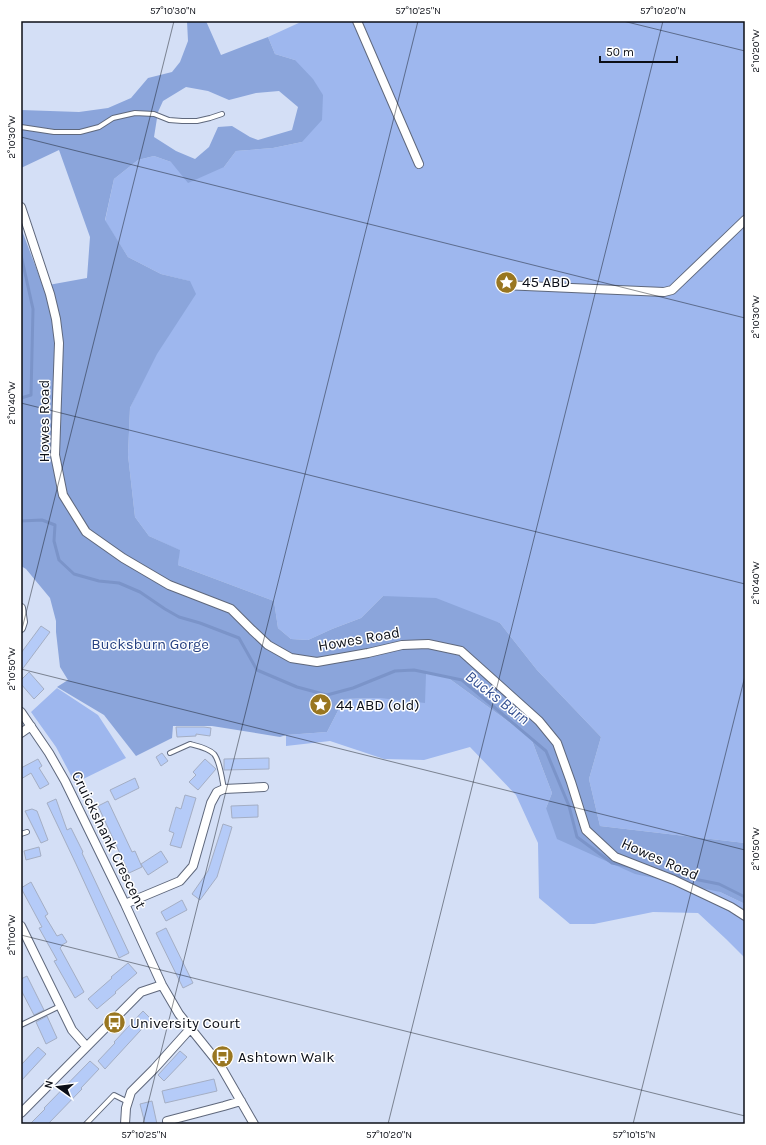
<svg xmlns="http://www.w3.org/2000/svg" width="766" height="1145" viewBox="0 0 766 1145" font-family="Karla,sans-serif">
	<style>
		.green { fill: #9eb7ee }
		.forest { fill: #8ba5db; fill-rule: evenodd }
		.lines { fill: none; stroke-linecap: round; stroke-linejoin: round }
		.stream { stroke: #7b94c9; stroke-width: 3 }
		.building { fill: #b5cbf8; stroke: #a4aec4 }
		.lane-casing { stroke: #5f687c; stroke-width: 6 }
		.street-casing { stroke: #5f687c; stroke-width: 10 }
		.lane { stroke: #fff; stroke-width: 4 }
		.street { stroke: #fff; stroke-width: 8 }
		.ticks { fill: none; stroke: #0c0f17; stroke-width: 1; stroke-opacity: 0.45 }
		.labels { text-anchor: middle; stroke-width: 3; stroke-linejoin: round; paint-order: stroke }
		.poi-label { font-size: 15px; fill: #0c0f17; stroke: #fff; text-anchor: start }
		.street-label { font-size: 15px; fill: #0c0f17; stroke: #fff }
		.park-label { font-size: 15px; fill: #264081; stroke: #fff }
		.water-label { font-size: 16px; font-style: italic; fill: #345092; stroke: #fff }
		.neatline { fill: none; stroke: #0c0f17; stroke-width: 1.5 }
		.ticks-label { font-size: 10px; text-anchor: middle; fill: #0c0f17 }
	</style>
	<rect width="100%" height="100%" fill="#d4dff6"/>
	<path class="green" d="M303 21H745V843L600 826 589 779 601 737 537 670 500 623 383 596 361 618 332 629 308 640 291 639 278 628 274 601 178 565 179 550 149 536 135 517 128 455 130 408 189 281 161 274 128 257 105 221 114 179 138 160 154 156 171 162 224 167 236 151 273 148 302 142 295 60 275 54 268 37Z
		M426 674 447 677 531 738 552 793 546 808 745 904V958L726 939 698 913 653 912 594 924H570L539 898 538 843 516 795 470 747 424 760 384 759 330 741 286 746V735L327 732 344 699 380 698Z
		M57 688 98 715 126 758 75 783 56 747 31 712Z"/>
	<path class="forest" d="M187 21H206L221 55 268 37 275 54 295 60 313 79 323 95 322 120 302 142 273 148 236 151 224 167 188 183 171 162 154 156 138 160 114 179 105 220 128 257 161 274 190 281 196 294 157 354 130 408 128 455 135 517 149 536 180 550 178 565 274 601 278 628 291 639 308 640 332 629 361 618 383 596 436 598 500 623 537 670 601 737 589 779 600 826 745 843V904L720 892 635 874 557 839 546 808 552 793 531 738 447 677 426 674 425 703 380 698 344 699 327 732 286 735 280 737 212 726H173L172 738 136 756 104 715 57 687 68 680 60 667 56 632V621L50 598 26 569 21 566V228L43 286 87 278 90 237 59 150 21 168V110L79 112 108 108 131 98 148 78 172 72 180 62 188 41ZM186 87 208 91 229 100 256 93 279 91 298 107 292 130 258 140 250 137 232 126 218 127 209 147 195 159 176 151 154 137 158 112 163 101Z"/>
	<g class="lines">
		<path class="stream" d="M21 255 33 309 31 395 21 398
			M21 521 42 520 55 525 54 541 59 560 74 574 99 581 119 583 140 592 165 609 179 617 200 623 239 638 257 670 297 687 327 695 353 688 395 671 414 670 462 680 546 751 569 806 577 837 612 863 632 867
			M669 874 719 884 745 897"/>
	</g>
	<path class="building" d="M41 626 50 632 21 671V653Z
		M29 672 44 689 34 699 21 684V680Z
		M176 727H204L211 728 210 736 196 734V736L177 737Z
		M162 753 168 761 161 766 156 757Z
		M269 758V769L224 770V759Z
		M38 759 42 766 39 768 49 784 40 789 31 773 21 779V768Z
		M205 759 216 769 198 790 189 782 196 775 193 772Z
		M135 778 139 788 115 800 110 790Z
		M185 795 196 798 181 848 170 845 174 833 169 831 176 807 181 809Z
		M56 799 67 830 71 828 83 852 82 853 129 953 119 958 76 864 47 803Z
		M108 801 132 852 135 851 142 867 129 873 98 806Z
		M258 805V817L232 818 231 806Z
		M32 809 37 811 48 840 41 843 25 811Z
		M223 824 232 827 217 877 200 900 192 894 208 871Z
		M39 847 41 856 26 860 24 851Z
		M161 851 168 862 148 875 141 864Z
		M31 882 48 914 45 916 57 936 62 934 67 942 62 945V946L60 948 84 992 75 998 54 961 57 960 39 928 42 927 21 888Z
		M182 900 187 910 166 921 161 912Z
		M166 928 193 983 183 988 156 933Z
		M128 963 137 973 115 992 116 993 97 1009 88 999 112 978 111 977Z
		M27 976 44 1010 34 1015 21 990V979Z
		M143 1011 151 1019 105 1069 98 1061 115 1043 114 1042Z
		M47 1016 57 1038 46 1044 36 1022Z
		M38 1047 46 1054 21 1081V1065Z
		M180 1051 187 1057 164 1081 158 1075Z
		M90 1061 99 1069 81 1088 82 1089 48 1124H30L45 1109 44 1108Z
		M214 1079 217 1091 165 1103 162 1091Z
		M152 1101 157 1124H145L140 1104Z"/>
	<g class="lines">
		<defs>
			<path id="lane" d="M21 127 54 132H80L99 127 113 118 135 113 154 114 169 120 182 121H197L210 118 222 114
				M170 753 190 744C198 746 208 748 214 754 220 761 222 779 224 789
				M21 834 27 832
				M21 1025 60 1006
				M86 1124 114 1095 128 1102"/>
			<path id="street" d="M357 21 419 164
				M21 207 50 294 56 319 59 343 55 455 63 495 86 532 123 558 169 585 231 609 252 630 268 645 291 658 317 662 368 653 402 645 428 644 461 651 539 721 557 743 571 782 586 830 615 857 674 880 731 907 745 916
				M501 285 664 292 672 290 745 220
				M21 608 23 622 21 628
				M21 712 49 753 65 781 125 904 162 985 179 1014 220 1065 254 1124
				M21 733 31 726
				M125 904 180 881 193 866 211 803 217 792 224 789 264 787
				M21 926 72 1030 86 1046
				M21 1113 141 992 162 985
				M167 1121 224 1106 241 1101
				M125 1124 126 1108 131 1092 154 1069 190 1029"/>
		</defs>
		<use href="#lane" class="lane-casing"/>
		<use href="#street" class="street-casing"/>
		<use href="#lane" class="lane"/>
		<use href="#street" class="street"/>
	</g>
	<path class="ticks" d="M623 21 745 51M21 137 745 318M21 403 745 584M21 633 174 21M21 669 745 850M21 935 745 1116M143 1124 418 21M388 1124 663 21M633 1124 745 676"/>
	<defs>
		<symbol id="sight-disc" viewBox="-11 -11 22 22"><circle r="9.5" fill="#997620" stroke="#fff"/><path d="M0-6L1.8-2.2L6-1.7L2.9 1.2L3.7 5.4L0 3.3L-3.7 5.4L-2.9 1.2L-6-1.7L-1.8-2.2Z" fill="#fff"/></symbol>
		<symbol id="bus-disc" viewBox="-11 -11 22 22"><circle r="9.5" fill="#997620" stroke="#fff"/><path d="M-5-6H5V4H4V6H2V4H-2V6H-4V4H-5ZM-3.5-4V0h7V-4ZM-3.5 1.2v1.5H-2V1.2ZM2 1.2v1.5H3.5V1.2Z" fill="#fff"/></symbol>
	</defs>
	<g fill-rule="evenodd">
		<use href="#sight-disc" x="494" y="270" width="25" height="25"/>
		<use href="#sight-disc" x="308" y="692" width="25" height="25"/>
		<use href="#bus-disc" x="102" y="1010" width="25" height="25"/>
		<use href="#bus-disc" x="210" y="1044" width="25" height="25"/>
	</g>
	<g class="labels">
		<g class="poi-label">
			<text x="522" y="287">45 ABD</text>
			<text x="336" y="710">44 ABD (old)</text>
			<text x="130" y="1028">University Court</text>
			<text x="238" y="1062">Ashtown Walk</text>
		</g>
		<g class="street-label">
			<text transform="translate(44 421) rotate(-90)" y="5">Howes Road</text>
			<text transform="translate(359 639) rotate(-10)" y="5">Howes Road</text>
			<text transform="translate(109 840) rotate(64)" y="5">Cruickshank Crescent</text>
			<text transform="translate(660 859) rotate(24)" y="5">Howes Road</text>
		</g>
		<g class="park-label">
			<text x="150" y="649">Bucksburn Gorge</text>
		</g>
		<g class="water-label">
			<text transform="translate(498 697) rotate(38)" y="6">Bucks Burn</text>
		</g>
	</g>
	<rect width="766" height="1145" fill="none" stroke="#ffffff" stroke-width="44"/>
	<g transform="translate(58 1087) rotate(284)" stroke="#ffffff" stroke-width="3" paint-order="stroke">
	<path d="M0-3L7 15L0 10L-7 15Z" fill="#0c0f17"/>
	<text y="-6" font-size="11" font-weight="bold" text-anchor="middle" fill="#0c0f17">N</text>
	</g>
	<path d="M600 56v6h77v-6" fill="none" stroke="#0c0f17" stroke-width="2"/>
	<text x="606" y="56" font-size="12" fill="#0c0f17" stroke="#ffffff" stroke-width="3" paint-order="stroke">50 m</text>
	<rect x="22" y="22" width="722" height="1101" class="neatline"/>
	<g class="ticks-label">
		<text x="173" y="14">57°10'30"N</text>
		<text x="418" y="14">57°10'25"N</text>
		<text x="663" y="14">57°10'20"N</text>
		<text transform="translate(755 51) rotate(-90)" y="4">2°10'20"W</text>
		<text transform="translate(11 137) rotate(-90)" y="4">2°10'30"W</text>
		<text transform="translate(755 317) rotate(-90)" y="4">2°10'30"W</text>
		<text transform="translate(11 403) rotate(-90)" y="4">2°10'40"W</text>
		<text transform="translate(755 583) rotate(-90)" y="4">2°10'40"W</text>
		<text transform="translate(11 669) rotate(-90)" y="4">2°10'50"W</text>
		<text transform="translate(755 849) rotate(-90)" y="4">2°10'50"W</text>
		<text transform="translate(11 935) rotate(-90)" y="4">2°11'00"W</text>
		<text x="144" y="1138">57°10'25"N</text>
		<text x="389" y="1138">57°10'20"N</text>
		<text x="634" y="1138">57°10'15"N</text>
	</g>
</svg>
